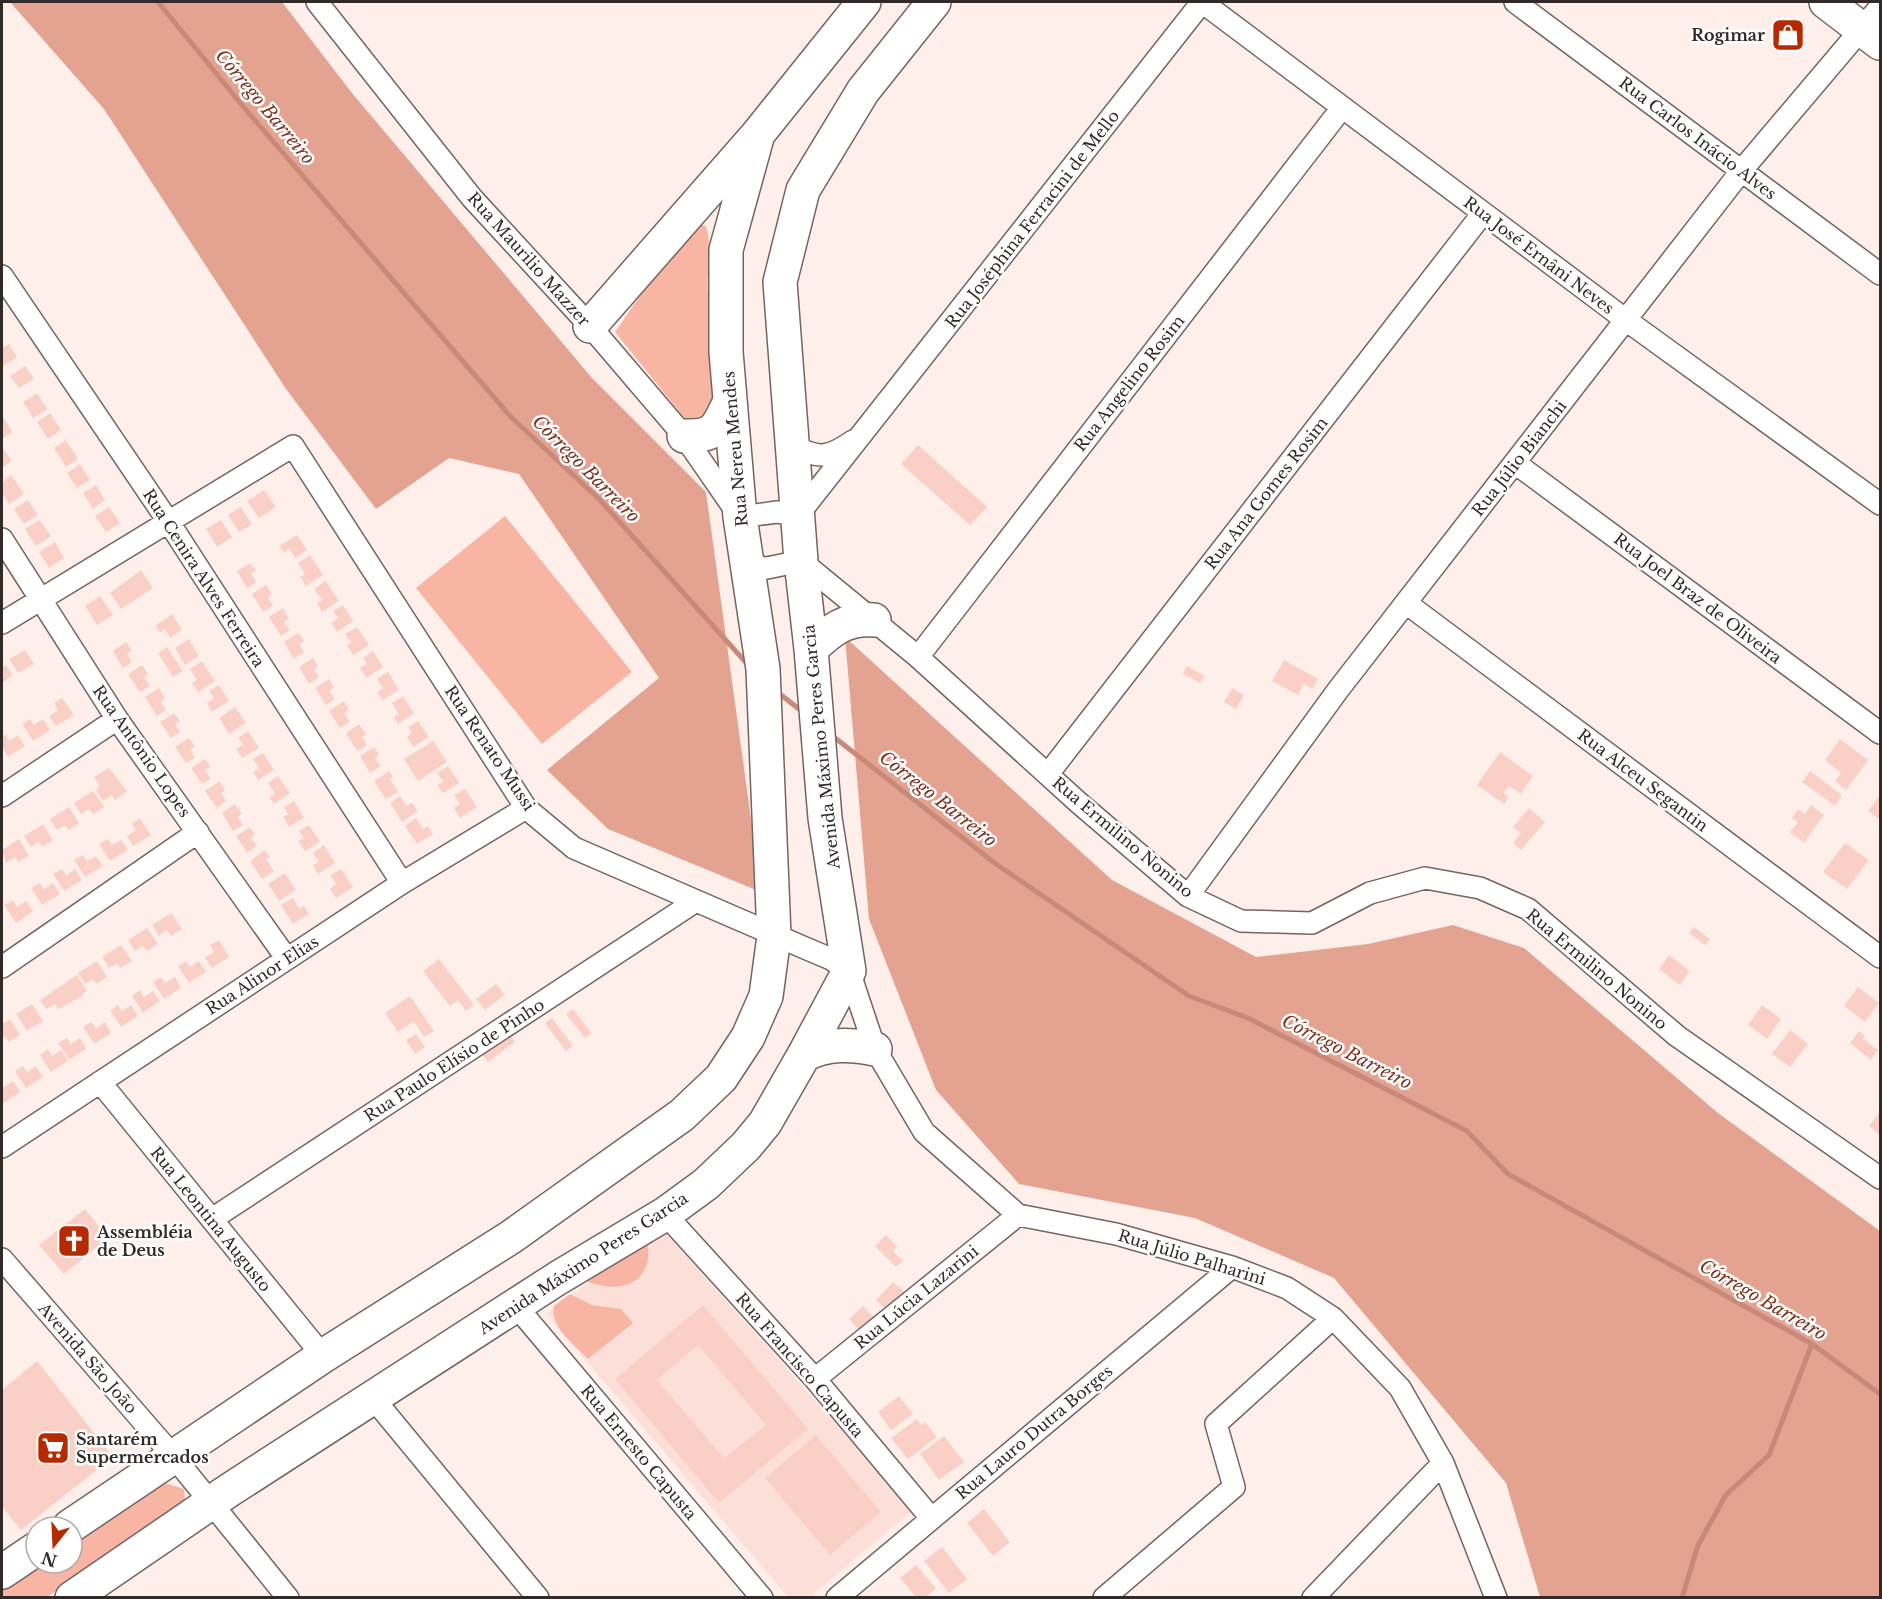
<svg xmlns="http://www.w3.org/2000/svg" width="1882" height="1599" viewBox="0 0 1882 1599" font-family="'Libre Baskerville',serif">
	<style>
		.built { fill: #fbdfd8 }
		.green { fill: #f8b5a4 }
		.forest { fill: #e4a291 }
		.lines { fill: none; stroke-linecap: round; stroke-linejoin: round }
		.stream { stroke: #c98979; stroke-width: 5 }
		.building { fill: #fad0c6; fill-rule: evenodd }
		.street-casing { stroke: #746460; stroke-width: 24 }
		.primary-casing { stroke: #746460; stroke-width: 36 }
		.street { stroke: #fff; stroke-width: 21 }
		.primary { stroke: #fff; stroke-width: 33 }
		.labels { text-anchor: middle; stroke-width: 5; stroke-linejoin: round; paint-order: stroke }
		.poi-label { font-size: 16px; font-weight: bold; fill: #312a28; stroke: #fff; text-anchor: start }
		.street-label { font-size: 16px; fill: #312a28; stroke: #fff }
		.water-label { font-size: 18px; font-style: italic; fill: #803220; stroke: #fff }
	</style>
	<rect width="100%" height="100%" fill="#ffefeb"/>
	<path class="built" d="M661 1228 913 1510 810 1597H788L546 1314Z"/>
	<path class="green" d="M699 224 706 226C713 248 706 272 708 295 711 334 720 373 719 412L694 430 615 332 686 229Z
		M505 516 632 672 542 744 416 588Z
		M647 1239C656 1284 619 1296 584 1280Z
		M570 1294 592 1305 621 1309 633 1323 588 1359C574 1344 550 1328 554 1306Z
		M165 1483 184 1489 185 1502 176 1513 47 1597 2 1598V1589L40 1563H72V1542L156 1486Z"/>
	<path class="forest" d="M10 2H282L352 93 592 378 706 492 761 892 608 829 547 770 659 678 519 474 449 458 376 509 286 389 104 109Z
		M845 637 1112 880 1256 957 1368 944 1453 925 1524 948 1718 1113 1880 1231V1597H1540L1506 1483 1334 1278 1195 1218 1019 1184 936 1090 869 919Z"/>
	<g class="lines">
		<path class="stream" d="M158 2 246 110 511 417 600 500 750 667
			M776 691 804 713
			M830 734 996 864 1189 996 1248 1018 1467 1131 1508 1174 1812 1344 1880 1394
			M1682 1598 1698 1545 1726 1495 1769 1455 1812 1344"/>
	</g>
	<path class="building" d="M9 344 17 357 2 367V348Z
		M25 366 34 379 19 388 10 376Z
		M37 393 47 409 33 418 23 402Z
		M50 413 61 430 48 439 37 422Z
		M2 415 12 432 2 439Z
		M66 440 78 459 66 467 54 448Z
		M918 445 987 507 970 525 901 464Z
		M3 448 12 461 2 468V449Z
		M80 464 90 480 77 488 67 473Z
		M11 475 24 494 9 504 2 493V482Z
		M96 485 105 500 93 509 83 493Z
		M264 490 276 507 259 518 247 501Z
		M28 500 38 515 24 524 14 509Z
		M109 507 120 523 106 532 95 516Z
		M241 507 252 524 239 532 228 515Z
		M40 520 51 536 36 546 25 529Z
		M221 520 232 537 217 547 206 529Z
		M297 535 307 550 295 558 289 549 284 553 279 546Z
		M55 542 64 558 49 568 39 552Z
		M310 555 323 575 306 586 300 577 305 574 298 563Z
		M250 563 256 571 251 574 256 582 247 588 237 571Z
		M141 570 153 588 121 609 110 593Z
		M326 581 339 601 322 612 317 603 322 600 314 589Z
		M266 585 272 594 268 597 273 606 263 612 252 594Z
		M100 596 113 615 97 625 85 606Z
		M343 605 353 621 337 632 331 623 338 618 333 611Z
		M283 608 289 619 284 622 290 630 281 636 269 617Z
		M172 614 182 630 170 638 165 629 160 633 155 626Z
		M357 627 369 645 353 655 347 645 351 642 345 634Z
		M298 633 304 641 299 644 304 652 294 659 284 642Z
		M189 639 199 656 185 665 175 648Z
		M126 642 132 651 127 654 132 662 123 668 113 651Z
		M167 647 183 671 173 677 158 653Z
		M25 650 34 664 18 673 9 659Z
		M373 651 383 667 366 678 360 668 367 664 363 658Z
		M313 658 318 666 314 669 319 677 309 684 299 667Z
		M1284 660 1318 679 1312 689 1304 684 1298 695 1272 681Z
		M202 661 215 681 198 692 192 683 197 680 190 669Z
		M6 665 13 675 2 683V667Z
		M142 665 148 674 144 677 150 686 140 692 128 674Z
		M1187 666 1205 676 1200 683 1183 674Z
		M388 672 399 690 383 700 377 692 383 688 377 679Z
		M329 679 334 687 329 691 335 699 326 705 315 688Z
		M219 685 229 701 212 712 207 703 214 698 209 691Z
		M159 688 165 698 161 702 166 710 157 716 145 697Z
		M1232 688 1244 695 1236 709 1224 702Z
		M403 696 414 713 398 724 394 717 399 714 392 703Z
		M62 698 74 715 56 726 49 716 58 710 54 703Z
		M344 701 349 710 344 713 350 722 340 728 329 711Z
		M235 707 246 723 229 734 219 718Z
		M174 713 180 721 175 724 180 732 171 738 160 722Z
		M30 719 34 725 43 719 50 730 33 741 22 724Z
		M418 721 429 737 413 747 407 737 412 733 408 727Z
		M359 724 366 734 362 737 367 745 357 751 346 733Z
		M248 731 259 748 242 758 236 749 243 744 238 738Z
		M5 734 9 741 18 735 25 746 8 757 2 747V737Z
		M189 738 195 746 190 749 195 758 186 763 175 747Z
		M1840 739 1868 760 1846 790 1835 781 1841 773 1825 760Z
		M433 741 447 762 418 781 404 759Z
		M374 747 379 755 375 758 381 766 370 773 360 756Z
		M1500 752 1533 776 1521 794 1509 786 1504 793 1509 797 1504 804 1477 785Z
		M263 753 274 770 258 780 253 772 259 768 253 759Z
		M205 759 211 767 205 770 211 779 202 784 191 768Z
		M448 766 459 783 443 793 437 785 443 782 437 773Z
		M109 768 127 791 115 800 112 795 103 801 96 790 100 787 94 777Z
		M389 771 393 777 390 779 398 792 386 799 374 781Z
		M1810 771 1842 795 1835 806 1802 782Z
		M278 776 290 793 274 804 269 797 275 794 268 783Z
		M220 781 225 790 221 793 226 801 217 808 205 791Z
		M465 789 477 807 460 818 454 808 460 804 454 795Z
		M93 791 104 807 93 814 89 809 81 814 74 803Z
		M1880 795V820L1868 811Z
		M400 796 406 806 412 803 418 811 402 822 390 803Z
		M294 801 304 818 289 827 283 817 288 814 284 807Z
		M235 804 242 814 238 817 243 825 233 831 222 813Z
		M1811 805 1824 815 1804 843 1790 832 1798 822 1792 818 1798 809 1805 814Z
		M69 807 79 823 69 830 65 825 57 830 50 819Z
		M1529 808 1545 822 1521 850 1513 843 1521 833 1513 827Z
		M140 818 151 835 133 846 127 836 136 830 132 824Z
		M416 818 423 829 428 826 433 834 417 844 405 826Z
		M43 824 53 840 42 847 39 841 31 847 24 836Z
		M309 825 320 842 305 851 298 841 304 838 299 831Z
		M250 827 255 835 251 838 257 846 247 853 236 836Z
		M19 839 29 856 18 862 15 857 6 863 2 850Z
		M108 839 112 845 121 840 128 850 110 861 99 844Z
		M1845 843 1869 860 1847 889 1823 872Z
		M324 845 335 863 318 874 313 865 319 862 313 853Z
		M265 850 270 857 266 859 274 871 262 879 250 861Z
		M83 855 87 861 96 856 103 866 85 877 74 860Z
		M62 869 66 875 75 869 82 880 64 891 53 874Z
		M341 869 353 887 336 898 330 889 336 884 330 875Z
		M285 873 296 890 279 901 268 884Z
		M40 883 44 889 53 883 60 894 42 905 31 888Z
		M293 898 299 909 304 906 309 914 293 924 281 905Z
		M13 900 17 907 26 901 33 911 16 923 4 905Z
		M171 913 182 929 171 936 167 930 159 936 152 925Z
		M1694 927 1710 939 1705 945 1689 933Z
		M147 928 158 944 147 951 143 946 135 951 128 940Z
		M219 940 229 957 212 968 205 958 214 952 210 945Z
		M121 945 132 961 120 968 117 963 109 968 102 957Z
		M1669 955 1690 971 1680 985 1659 969Z
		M439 959 474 1005 466 1011 458 1000 450 1006 423 971Z
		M97 961 107 977 96 984 93 979 85 984 78 973Z
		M186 961 190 967 199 961 206 972 189 983 178 966Z
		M77 975 87 991 82 994 83 996 58 1009 55 1004 46 1009 40 1000Z
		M161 977 165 983 175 977 181 988 164 999 153 982Z
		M496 984 505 995 485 1010 476 999Z
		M1858 987 1879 1003 1865 1022 1844 1006Z
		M140 990 144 997 153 991 160 1001 143 1013 132 996Z
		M410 996 434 1031 424 1037 414 1021 398 1032 385 1013Z
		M32 1004 43 1021 27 1031 16 1014Z
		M118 1005 122 1011 131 1005 138 1016 121 1027 110 1010Z
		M1762 1005 1781 1019 1767 1039 1748 1025Z
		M573 1009 591 1033 585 1038 566 1014Z
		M552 1018 573 1046 566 1051 545 1023Z
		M10 1019 20 1035 9 1042 5 1037 2 1039V1024Z
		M91 1022 96 1028 105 1022 111 1033 94 1044 83 1027Z
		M505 1029 515 1042 488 1062 478 1049Z
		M1790 1030 1808 1044 1790 1067 1772 1054Z
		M1859 1031 1865 1036 1863 1039 1878 1050 1871 1060 1850 1043Z
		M416 1034 425 1047 415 1054 406 1040Z
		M67 1038 71 1044 80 1038 86 1049 69 1060 58 1043Z
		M48 1049 52 1056 61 1050 68 1061 51 1072 40 1055Z
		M23 1066 27 1072 36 1066 43 1077 26 1088 15 1071Z
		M13 1081 20 1092 2 1104V1084L4 1087Z
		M1880 1111V1135L1869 1126Z
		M85 1209 108 1238 64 1274 39 1245Z
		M886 1235 897 1247 893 1251 903 1261 896 1267 875 1246Z
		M893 1282 908 1295 890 1313 876 1300Z
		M703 1305 808 1429 719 1503 615 1379ZM698 1345 766 1425 724 1458 657 1380Z
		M863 1306 878 1322 864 1335 849 1319Z
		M37 1361 113 1457 21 1530 2 1507V1390Z
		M899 1396 913 1414 891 1430 878 1412Z
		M917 1419 921 1425 925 1422 937 1437 908 1459 891 1438Z
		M816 1435 881 1512 830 1555 765 1478Z
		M944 1436 964 1462 939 1480 920 1454Z
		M984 1509 1010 1542 993 1556 967 1523Z
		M942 1547 967 1579 949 1593 924 1561Z
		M916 1565 936 1588 925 1598H917L900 1578Z"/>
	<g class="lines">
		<defs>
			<path id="street" d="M317 2 472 198 590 326 684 436 740 517 777 512 798 515 1202 2
				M1202 2 1626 320 1880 504
				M1515 2 1880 274
				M2 276 168 521 402 883
				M791 445C819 459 827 459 853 441
				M1515 463 1880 733
				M2 539 117 719 287 959
				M747 566 767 568 801 561 918 657 1079 803 1188 896 1241 921 1312 923 1370 893 1425 878 1480 888 1528 909 1677 1036 1880 1178
				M1406 603 1880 957
				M2 623 293 446 526 808 574 848 805 948 831 959 849 971 875 1049 924 1132 1018 1215 1116 1234 1232 1267 1287 1288 1333 1318 1400 1388 1443 1463 1496 1598
				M918 657 1341 109
				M1048 774 1483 213
				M2 796 117 719
				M1188 896 1338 690 1742 170 1880 7
				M2 967 198 832
				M100 1082 323 1356
				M2 1147 402 883 526 808
				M665 1214 815 1379 931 1518
				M212 1219 696 901
				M2 1259 174 1457 288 1598
				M516 1306 762 1598
				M815 1379 1018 1215
				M373 1398 538 1598
				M837 1598 1232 1267
				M1104 1598 1234 1487 1216 1424 1333 1318
				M1313 1598 1443 1463"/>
			<path id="primary" d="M1826 2 1880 43
				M590 326 758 134 864 2
				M684 436C716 437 717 428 730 401
				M811 649C831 630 845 618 874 620
				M804 1055C828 1043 850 1044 875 1049
				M69 1527 323 1356 511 1237 682 1115 721 1078 748 1037 766 996 774 936 763 669 740 517 726 352V250L758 134
				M2 1572 36 1549
				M72 1598 228 1491 558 1278 665 1214 706 1184 746 1146 765 1123 804 1055 849 971 825 818 811 649 801 561 780 282 803 190 863 91 934 2"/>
		</defs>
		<use href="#street" class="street-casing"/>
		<use href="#primary" class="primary-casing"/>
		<use href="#street" class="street"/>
		<use href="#primary" class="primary"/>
	</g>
	<defs>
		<symbol id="shop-square" viewBox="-11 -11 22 22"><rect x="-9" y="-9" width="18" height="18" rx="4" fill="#b52a00" stroke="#fff"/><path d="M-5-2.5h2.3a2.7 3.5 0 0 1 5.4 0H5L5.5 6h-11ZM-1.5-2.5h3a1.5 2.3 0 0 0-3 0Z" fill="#fff"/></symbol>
		<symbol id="church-square" viewBox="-11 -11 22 22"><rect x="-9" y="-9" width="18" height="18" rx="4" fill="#b52a00" stroke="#fff"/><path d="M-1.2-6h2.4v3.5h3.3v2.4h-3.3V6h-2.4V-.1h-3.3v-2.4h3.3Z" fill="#fff"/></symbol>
		<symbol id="supermarket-square" viewBox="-11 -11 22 22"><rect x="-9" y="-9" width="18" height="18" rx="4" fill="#b52a00" stroke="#fff"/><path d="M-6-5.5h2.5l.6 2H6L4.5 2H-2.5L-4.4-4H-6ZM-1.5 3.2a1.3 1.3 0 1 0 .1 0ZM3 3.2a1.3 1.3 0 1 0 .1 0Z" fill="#fff"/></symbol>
	</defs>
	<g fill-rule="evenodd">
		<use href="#shop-square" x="1769" y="16" width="38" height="38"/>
		<use href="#church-square" x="55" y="1222" width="38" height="38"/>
		<use href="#supermarket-square" x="34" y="1429" width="38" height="38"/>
	</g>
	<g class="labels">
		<g class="poi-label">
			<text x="1765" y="41" text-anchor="end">Rogimar</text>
			<text x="97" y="1238">Assembléia<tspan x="97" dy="18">de Deus</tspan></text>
			<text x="76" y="1445">Santarém<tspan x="76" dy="18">Supermercados</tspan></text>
		</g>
		<g class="street-label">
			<text transform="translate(1698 138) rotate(37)" y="6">Rua Carlos Inácio Alves</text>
			<text transform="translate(1032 219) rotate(-52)" y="6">Rua Joséphina Ferracini de Mello</text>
			<text transform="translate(1539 255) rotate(37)" y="6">Rua José Ernâni Neves</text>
			<text transform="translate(529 259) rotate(48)" y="6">Rua Maurilio Mazzer</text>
			<text transform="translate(1129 383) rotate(-52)" y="6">Rua Angelino Rosim</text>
			<text transform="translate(735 449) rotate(-95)" y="6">Rua Nereu Mendes</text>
			<text transform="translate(1519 458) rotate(-52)" y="6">Rua Júlio Bianchi</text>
			<text transform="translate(1266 493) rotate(-52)" y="6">Rua Ana Gomes Rosim</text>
			<text transform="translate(204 578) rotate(57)" y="6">Rua Cenira Alves Ferreira</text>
			<text transform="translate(1698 598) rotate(37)" y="6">Rua Joel Braz de Oliveira</text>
			<text transform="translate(821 747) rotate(-96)" y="6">Avenida Máximo Peres Garcia</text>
			<text transform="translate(490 748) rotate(56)" y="6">Rua Renato Mussi</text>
			<text transform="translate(142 751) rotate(55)" y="6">Rua Antônio Lopes</text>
			<text transform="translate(1643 780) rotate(37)" y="6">Rua Alceu Segantin</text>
			<text transform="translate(1123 837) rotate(40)" y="6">Rua Ermilino Nonino</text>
			<text transform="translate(1597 969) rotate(40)" y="6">Rua Ermilino Nonino</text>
			<text transform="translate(262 975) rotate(-33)" y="6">Rua Alinor Elias</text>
			<text transform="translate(454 1060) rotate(-33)" y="6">Rua Paulo Elísio de Pinho</text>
			<text transform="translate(211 1219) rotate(51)" y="6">Rua Leontina Augusto</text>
			<text transform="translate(1192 1257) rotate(17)" y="6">Rua Júlio Palharini</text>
			<text transform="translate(583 1263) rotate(-33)" y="6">Avenida Máximo Peres Garcia</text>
			<text transform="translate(916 1297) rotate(-39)" y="6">Rua Lúcia Lazarini</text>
			<text transform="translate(88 1358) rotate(49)" y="6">Avenida São João</text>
			<text transform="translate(800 1365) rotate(49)" y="6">Rua Francisco Capusta</text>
			<text transform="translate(1034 1432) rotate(-40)" y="6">Rua Lauro Dutra Borges</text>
			<text transform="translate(639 1452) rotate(50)" y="6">Rua Ernesto Capusta</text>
		</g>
		<g class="water-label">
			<text transform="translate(265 107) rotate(50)" y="6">Córrego Barreiro</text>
			<text transform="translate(586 469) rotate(45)" y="6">Córrego Barreiro</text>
			<text transform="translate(938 799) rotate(38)" y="6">Córrego Barreiro</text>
			<text transform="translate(1347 1052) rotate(27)" y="6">Córrego Barreiro</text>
			<text transform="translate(1763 1300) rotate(30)" y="6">Córrego Barreiro</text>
		</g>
	</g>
	<rect width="1882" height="1599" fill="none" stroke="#312a28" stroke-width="6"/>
	<g transform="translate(54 1545) rotate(198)"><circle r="28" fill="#ffffff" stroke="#adaaa9" stroke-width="1.5"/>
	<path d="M0-4.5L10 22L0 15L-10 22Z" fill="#b52a00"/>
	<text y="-9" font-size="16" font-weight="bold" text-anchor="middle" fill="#312a28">N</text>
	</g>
</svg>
